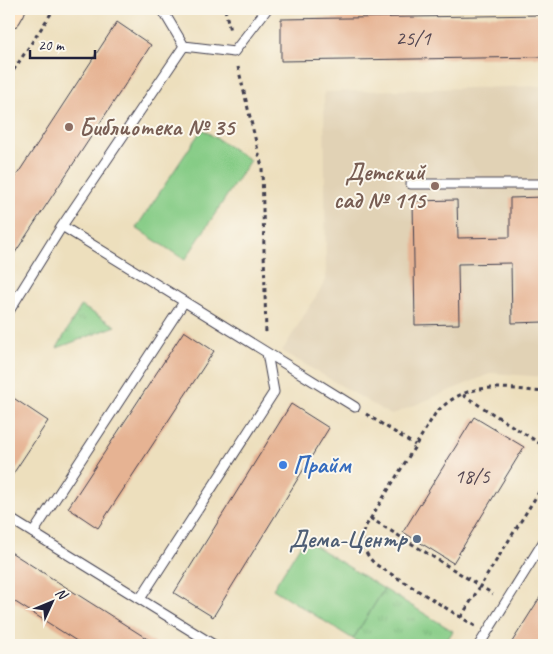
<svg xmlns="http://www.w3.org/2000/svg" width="553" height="654" viewBox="0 0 553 654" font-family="Caveat,sans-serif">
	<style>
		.built { fill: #e1d2b5 }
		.grass { fill: url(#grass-tufts); stroke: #547760 }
		.pitch { fill: #86cc86; stroke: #547760 }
		.building { fill: #e6b393 }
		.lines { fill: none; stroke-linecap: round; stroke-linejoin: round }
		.lane-casing { stroke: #403e4e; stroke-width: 11 }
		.secondary-casing { stroke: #403e4e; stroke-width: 26 }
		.path { stroke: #403e4e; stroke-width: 3; stroke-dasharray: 4 4; stroke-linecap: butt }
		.lane { stroke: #fff; stroke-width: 9 }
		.secondary { stroke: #fde5c5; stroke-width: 24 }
		.education-dot { fill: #8d6e63; stroke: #fbf7ec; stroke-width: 2 }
		.shop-dot { fill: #3f7fe0; stroke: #fbf7ec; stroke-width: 2 }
		.service-dot { fill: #5c6f8a; stroke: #fbf7ec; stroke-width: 2 }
		.labels { text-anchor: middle; stroke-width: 4; stroke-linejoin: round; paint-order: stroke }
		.number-label { font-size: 21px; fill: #534651 }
		.education-label { font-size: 24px; font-weight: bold; fill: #785e54; stroke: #fbf7ec; text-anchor: start }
		.shop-label { font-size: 24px; font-weight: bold; fill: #366cbe; stroke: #fbf7ec; text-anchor: start }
		.service-label { font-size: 24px; font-weight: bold; fill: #4e5e75; stroke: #fbf7ec; text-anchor: end }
	</style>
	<defs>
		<pattern id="grass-tufts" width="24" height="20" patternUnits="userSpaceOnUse" patternTransform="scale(1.25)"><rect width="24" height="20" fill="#86cc86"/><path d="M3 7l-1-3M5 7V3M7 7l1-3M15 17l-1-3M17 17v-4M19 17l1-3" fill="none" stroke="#73af75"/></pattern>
	</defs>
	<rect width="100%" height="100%" fill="#fbf7ec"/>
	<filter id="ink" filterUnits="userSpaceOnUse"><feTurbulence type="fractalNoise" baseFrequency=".02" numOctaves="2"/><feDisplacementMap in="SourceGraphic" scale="10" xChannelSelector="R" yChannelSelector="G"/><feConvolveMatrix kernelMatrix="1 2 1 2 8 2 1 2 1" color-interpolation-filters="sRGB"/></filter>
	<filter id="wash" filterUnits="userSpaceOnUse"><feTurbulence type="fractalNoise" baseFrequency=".0096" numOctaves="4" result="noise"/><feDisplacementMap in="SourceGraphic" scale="20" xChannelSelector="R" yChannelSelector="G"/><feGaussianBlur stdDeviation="1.12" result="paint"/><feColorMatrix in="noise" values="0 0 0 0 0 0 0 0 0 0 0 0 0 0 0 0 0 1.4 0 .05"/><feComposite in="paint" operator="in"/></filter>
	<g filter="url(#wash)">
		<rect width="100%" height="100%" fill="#eddfbd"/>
		<path class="built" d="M544 86V377L492 373 391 415 282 351 326 280 324 92Z"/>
		<path class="grass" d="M81 306 116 326 57 348Z
			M384 589 453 631 444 645H364L353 639Z"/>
		<path class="pitch" d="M202 129 250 160 185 260 136 228Z
			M304 539 384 589 353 639 273 589Z"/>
		<g id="blocks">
			<path class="building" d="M544 15V57L281 61V19Z
				M117 22 151 45 9 262V187Z
				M544 197V322L512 323 511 263 458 264 459 324 415 325 413 201 457 200 458 238 510 237V198Z
				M184 331 214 351 98 528 68 508Z
				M9 395 48 421 9 480Z
				M291 404 329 428 213 617 174 593Z
				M474 417 524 447 453 563 403 532Z
				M9 551 157 645H83L9 598Z
				M544 591V645H510Z"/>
		</g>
	</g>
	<g filter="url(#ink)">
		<use href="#blocks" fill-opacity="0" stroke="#403e4e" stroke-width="1"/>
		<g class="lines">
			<defs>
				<path id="lane" d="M184 46 234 52 267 9
					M411 184H544
					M62 226 355 407
					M9 311 62 226 184 46 162 9
					M9 518 214 645
					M33 533 184 302
					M140 599 274 392 267 353
					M479 645 544 541"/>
				<path id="secondary" d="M9 16 13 9"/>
			</defs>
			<use href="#lane" class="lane-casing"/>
			<use href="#secondary" class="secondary-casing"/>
			<path class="path" d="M225 9 230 31
				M238 67 262 167 266 335
				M9 77 54 9
				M463 395 544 446
				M366 414 415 445
				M370 518 493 594
				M461 617 544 484
				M475 626 375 564C365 554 360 543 364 529L435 414C467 379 502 388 544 392"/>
			<use href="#lane" class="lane"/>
			<use href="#secondary" class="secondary"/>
		</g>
	</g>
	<g class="education-dot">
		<circle cx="69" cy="127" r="5"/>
		<circle cx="435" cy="186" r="5"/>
	</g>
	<circle class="shop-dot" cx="283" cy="465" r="5"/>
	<circle class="service-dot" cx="417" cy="539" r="5"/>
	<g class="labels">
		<g class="number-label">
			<text x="413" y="45">25/1</text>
			<text x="472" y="483">18/5</text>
		</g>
		<g class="education-label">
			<text x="79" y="135">Библиотека № 35</text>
			<text x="425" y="180" text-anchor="end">Детский<tspan x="425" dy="28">сад № 115</tspan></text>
		</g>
		<g class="shop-label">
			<text x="293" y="473">Прайм</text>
		</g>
		<g class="service-label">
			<text x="407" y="547">Дема-Центр</text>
		</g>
	</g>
	<rect width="553" height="654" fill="none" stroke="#fbf7ec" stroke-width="30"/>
	<g transform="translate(52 602) rotate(46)" stroke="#fbf7ec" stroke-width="4" paint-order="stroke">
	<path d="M0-4L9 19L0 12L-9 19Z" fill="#22223b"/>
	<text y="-8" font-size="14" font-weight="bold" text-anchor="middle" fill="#22223b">N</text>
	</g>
	<path d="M30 50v8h65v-8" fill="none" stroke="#22223b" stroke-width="2.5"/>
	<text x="38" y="50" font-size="15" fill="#22223b" stroke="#fbf7ec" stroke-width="4" paint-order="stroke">20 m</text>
</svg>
